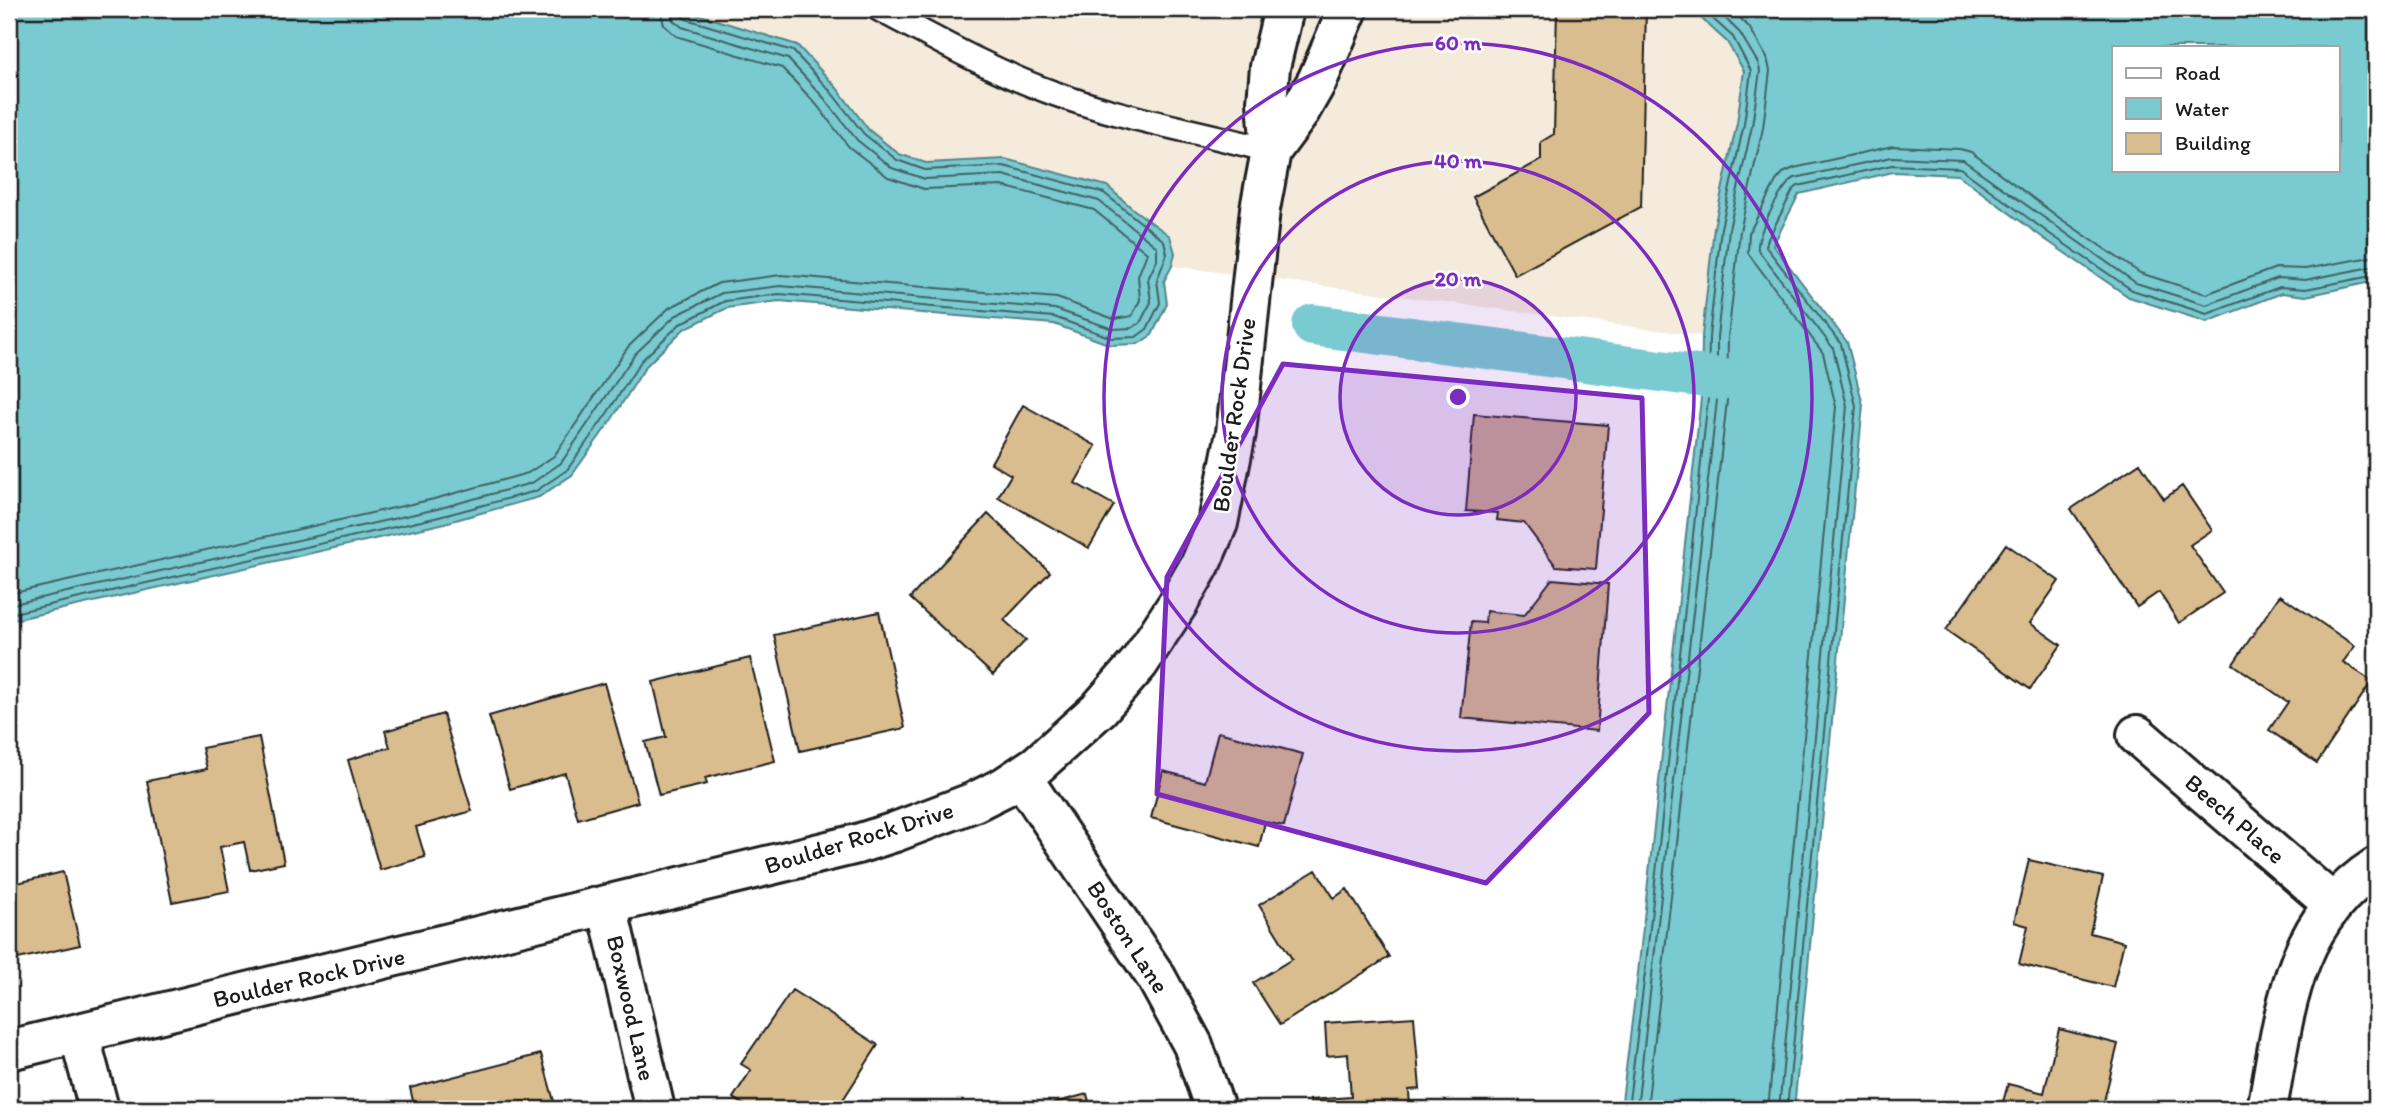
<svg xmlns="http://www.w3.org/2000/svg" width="2385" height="1118" viewBox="0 0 2385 1118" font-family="Itim,sans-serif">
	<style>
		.built { fill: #f4ebdd }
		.water { fill: #79cad1; stroke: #548489; stroke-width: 2; fill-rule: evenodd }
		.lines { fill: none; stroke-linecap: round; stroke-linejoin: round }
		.shore { stroke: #416264; stroke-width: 2 }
		.canal { stroke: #79cad1; stroke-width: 42 }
		.building { fill: #dabd8e; stroke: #1c1c1c; stroke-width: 2 }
		.service-casing { stroke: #1c1c1c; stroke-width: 28 }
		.minor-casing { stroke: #1c1c1c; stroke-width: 44 }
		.service { stroke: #fff; stroke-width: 23 }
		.minor { stroke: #fff; stroke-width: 38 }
		.marked { fill: #7b2cbf; fill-opacity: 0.2; stroke: #7b2cbf; stroke-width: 5; stroke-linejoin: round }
		.ring { fill: none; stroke: #7b2cbf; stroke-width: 3.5 }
		.labels { text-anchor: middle; stroke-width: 5; stroke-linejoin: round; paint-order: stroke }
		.street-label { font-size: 24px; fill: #1c1c1c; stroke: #fff }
		.centre { fill: #7b2cbf; stroke: #fff; stroke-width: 3.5 }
		.ring-label { font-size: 21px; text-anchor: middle; font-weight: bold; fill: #7b2cbf; stroke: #fff; stroke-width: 5; stroke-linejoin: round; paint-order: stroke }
	</style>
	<rect width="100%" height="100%" fill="#fff"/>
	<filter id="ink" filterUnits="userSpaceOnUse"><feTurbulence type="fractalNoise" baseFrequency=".0143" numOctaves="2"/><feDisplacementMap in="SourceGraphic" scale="14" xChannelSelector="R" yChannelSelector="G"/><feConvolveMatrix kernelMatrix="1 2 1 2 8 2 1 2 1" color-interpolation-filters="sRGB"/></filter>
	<g filter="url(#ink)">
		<path class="built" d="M681 9H1691L1727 42 1744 71 1737 123 1714 227 1702 336 1172 266 1175 253 1133 209 1107 186 1005 159 926 163 899 154 869 130 836 87 797 45Z"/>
		<path class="water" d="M9 9H681L797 45 836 87 869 130 899 154 926 163 1005 159 1107 186 1133 209 1170 236 1175 253 1172 266 1164 281 1167 304 1152 335 1138 344 1111 345 1054 324 779 301 727 308 684 329 646 366 612 419 572 475 539 497 441 524 9 621Z
			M1691 9H2376V281L2306 296 2282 293 2207 322 2129 297 2046 240 1958 175 1893 172 1799 194 1773 245 1847 342 1863 405 1794 1109H1621L1638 973 1701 398 1702 336 1714 227 1737 123 1744 71 1727 42ZM2114 47H2338V170H2114Z"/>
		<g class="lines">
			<path class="shore" d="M9 594 434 499 528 473 554 456 628 347 669 308 719 283 781 275 1057 298 1114 319 1132 316 1140 300 1138 276 1147 253 1094 210 1002 186 924 189 888 177 849 147 816 104 782 68 676 36 664 25 660 9
				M9 605 437 509 532 483 561 463 635 354 675 316 722 293 780 286 1055 309 1113 329 1132 328 1140 323 1151 302 1148 279 1157 260V247L1099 201 1003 175 925 179 892 168 857 140 824 98 788 59 682 27 673 20 671 9
				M9 614 439 517 536 491 567 470 606 415 641 361 680 324 725 301 779 294 1054 317 1112 338 1136 337 1147 329 1160 303 1157 280 1167 254 1164 241 1104 193 1004 166 925 170 897 160 864 134 831 92 793 51 686 19 681 15 679 9
				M1628 1109 1645 973 1708 399 1709 337 1721 228 1744 124 1751 71 1733 37 1702 9
				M1637 1109 1717 400V337L1729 229 1752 126 1760 71 1758 63 1740 33 1716 9
				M1647 1109 1727 401 1728 338 1740 231 1763 128 1770 71 1767 58 1749 27 1731 9
				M1768 1109 1836 407 1823 353 1748 253 1749 233 1776 181 1783 173 1794 168 1893 146 1960 149 1971 152 2061 219 2140 273 2206 294 2276 268 2305 269 2376 256
				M1779 1109 1847 406 1833 348 1758 250C1756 235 1782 184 1795 178L1892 157 1963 160 2136 283 2206 305 2278 278 2305 280 2376 266
				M1787 1109 1856 406 1841 344 1766 247 1767 241 1793 190 1798 186 1892 165 1960 168 2050 234 2132 290 2207 314 2280 287 2306 289 2376 275"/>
			<path class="canal" d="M1313 325 1721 379"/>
		</g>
		<path class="building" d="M1557 9H1646L1641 207 1515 275 1473 197 1541 160V142L1554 134Z
			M1023 405 1096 446 1075 483 1114 505 1089 548 998 497 1011 475 991 463Z
			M1474 414 1608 425 1596 569 1556 566 1524 523 1497 520 1498 513 1466 511Z
			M2140 463 2164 499 2182 486 2212 530 2190 545 2223 593 2179 623 2159 592 2137 607 2071 509Z
			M988 514 1050 572 1004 620 1026 640 993 675 910 598Z
			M2006 544 2059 581 2030 623 2061 645 2030 689 1946 630Z
			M1552 579 1608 584 1597 731 1461 718 1471 622 1485 623 1486 611 1524 615Z
			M2280 595 2355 646 2343 662 2372 681 2317 763 2269 730 2288 702 2233 664Z
			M879 612 905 728 800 751 774 635Z
			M750 658 775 761 705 778 707 784 659 795 645 742 666 737 653 682Z
			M604 683 638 802 578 819 565 773 510 789 489 716Z
			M443 714 472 811 416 827 425 857 380 870 348 760 390 747 385 731Z
			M1218 732 1303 754 1284 826 1265 822 1259 847 1151 818 1163 771 1205 782Z
			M259 737 284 863 250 870 244 842 220 847 229 891 172 902 147 781 207 769 202 748Z
			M2029 860 2103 877 2090 933 2124 942 2113 987 2019 964 2028 926 2014 922Z
			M1316 870 1334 898 1347 889 1389 957 1280 1025 1253 983 1292 959 1259 905Z
			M63 872 80 945 9 961V885Z
			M792 990 878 1045 837 1109H751L733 1098 751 1070 741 1064Z
			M1414 1017 1420 1089 1409 1090 1410 1109H1311L1310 1100 1351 1097 1348 1054 1327 1056 1325 1023Z
			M2059 1029 2118 1044 2102 1109H2001L2008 1084 2044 1093Z
			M541 1054 555 1105 538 1109H415L410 1088Z
			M1087 1094 1091 1109H1032Z"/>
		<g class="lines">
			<defs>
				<path id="service" d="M879 9C936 39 992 71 1053 93 1123 119 1199 131 1271 151"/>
				<path id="minor" d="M1271 151 1297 116 1317 81 1348 9
					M2137 735 2333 904
					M1021 776 1156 977 1193 1045 1215 1109
					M607 906 655 1109
					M79 1033 99 1109
					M9 1050 857 844 895 832 974 802 1004 787 1037 765 1099 709 1139 663 1177 605 1200 565 1218 523 1236 433 1260 209 1271 151 1267 102 1270 67 1284 9
					M2267 1109C2284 1018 2290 922 2376 867"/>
			</defs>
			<use href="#service" class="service-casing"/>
			<use href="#minor" class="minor-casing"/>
			<use href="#service" class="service"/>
			<use href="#minor" class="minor"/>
		</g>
	</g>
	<path class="marked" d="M1283 364 1642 398 1649 713 1486 883 1157 794 1167 577Z"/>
	<circle cx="1458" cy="397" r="118" fill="#7b2cbf" fill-opacity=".12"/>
	<g class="ring">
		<circle cx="1458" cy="397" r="118"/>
		<circle cx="1458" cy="397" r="236"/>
		<circle cx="1458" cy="397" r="354"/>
	</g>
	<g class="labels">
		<g class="street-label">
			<text transform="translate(1234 415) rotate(-82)" y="8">Boulder Rock Drive</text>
			<text transform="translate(2235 819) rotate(41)" y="8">Beech Place</text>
			<text transform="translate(859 838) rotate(-17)" y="8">Boulder Rock Drive</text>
			<text transform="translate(1128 937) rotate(57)" y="8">Boston Lane</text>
			<text transform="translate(309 978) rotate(-13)" y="8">Boulder Rock Drive</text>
			<text transform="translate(631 1008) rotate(77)" y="8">Boxwood Lane</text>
		</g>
	</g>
	<circle cx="1458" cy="397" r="10" class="centre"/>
	<g class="ring-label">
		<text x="1458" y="50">60 m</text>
		<text x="1458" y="168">40 m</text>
		<text x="1458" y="286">20 m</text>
	</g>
	<rect width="2385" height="1118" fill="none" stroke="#fff" stroke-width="35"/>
	<rect x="18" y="18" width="2350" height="1083" fill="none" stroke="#1c1c1c" stroke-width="2.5" filter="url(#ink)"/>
	<rect x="2112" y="46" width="228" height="126" fill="#ffffff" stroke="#a4a4a4" stroke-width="2"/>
	<rect x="2126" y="68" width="35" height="10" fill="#ffffff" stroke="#a4a4a4" stroke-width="2"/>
	<text x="2175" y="80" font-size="21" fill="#1c1c1c">Road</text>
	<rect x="2126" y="98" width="35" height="21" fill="#79cad1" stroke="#a4a4a4" stroke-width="2"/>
	<text x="2175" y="116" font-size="21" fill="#1c1c1c">Water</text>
	<rect x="2126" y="133" width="35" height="21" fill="#dabd8e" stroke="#a4a4a4" stroke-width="2"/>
	<text x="2175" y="150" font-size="21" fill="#1c1c1c">Building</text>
</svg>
